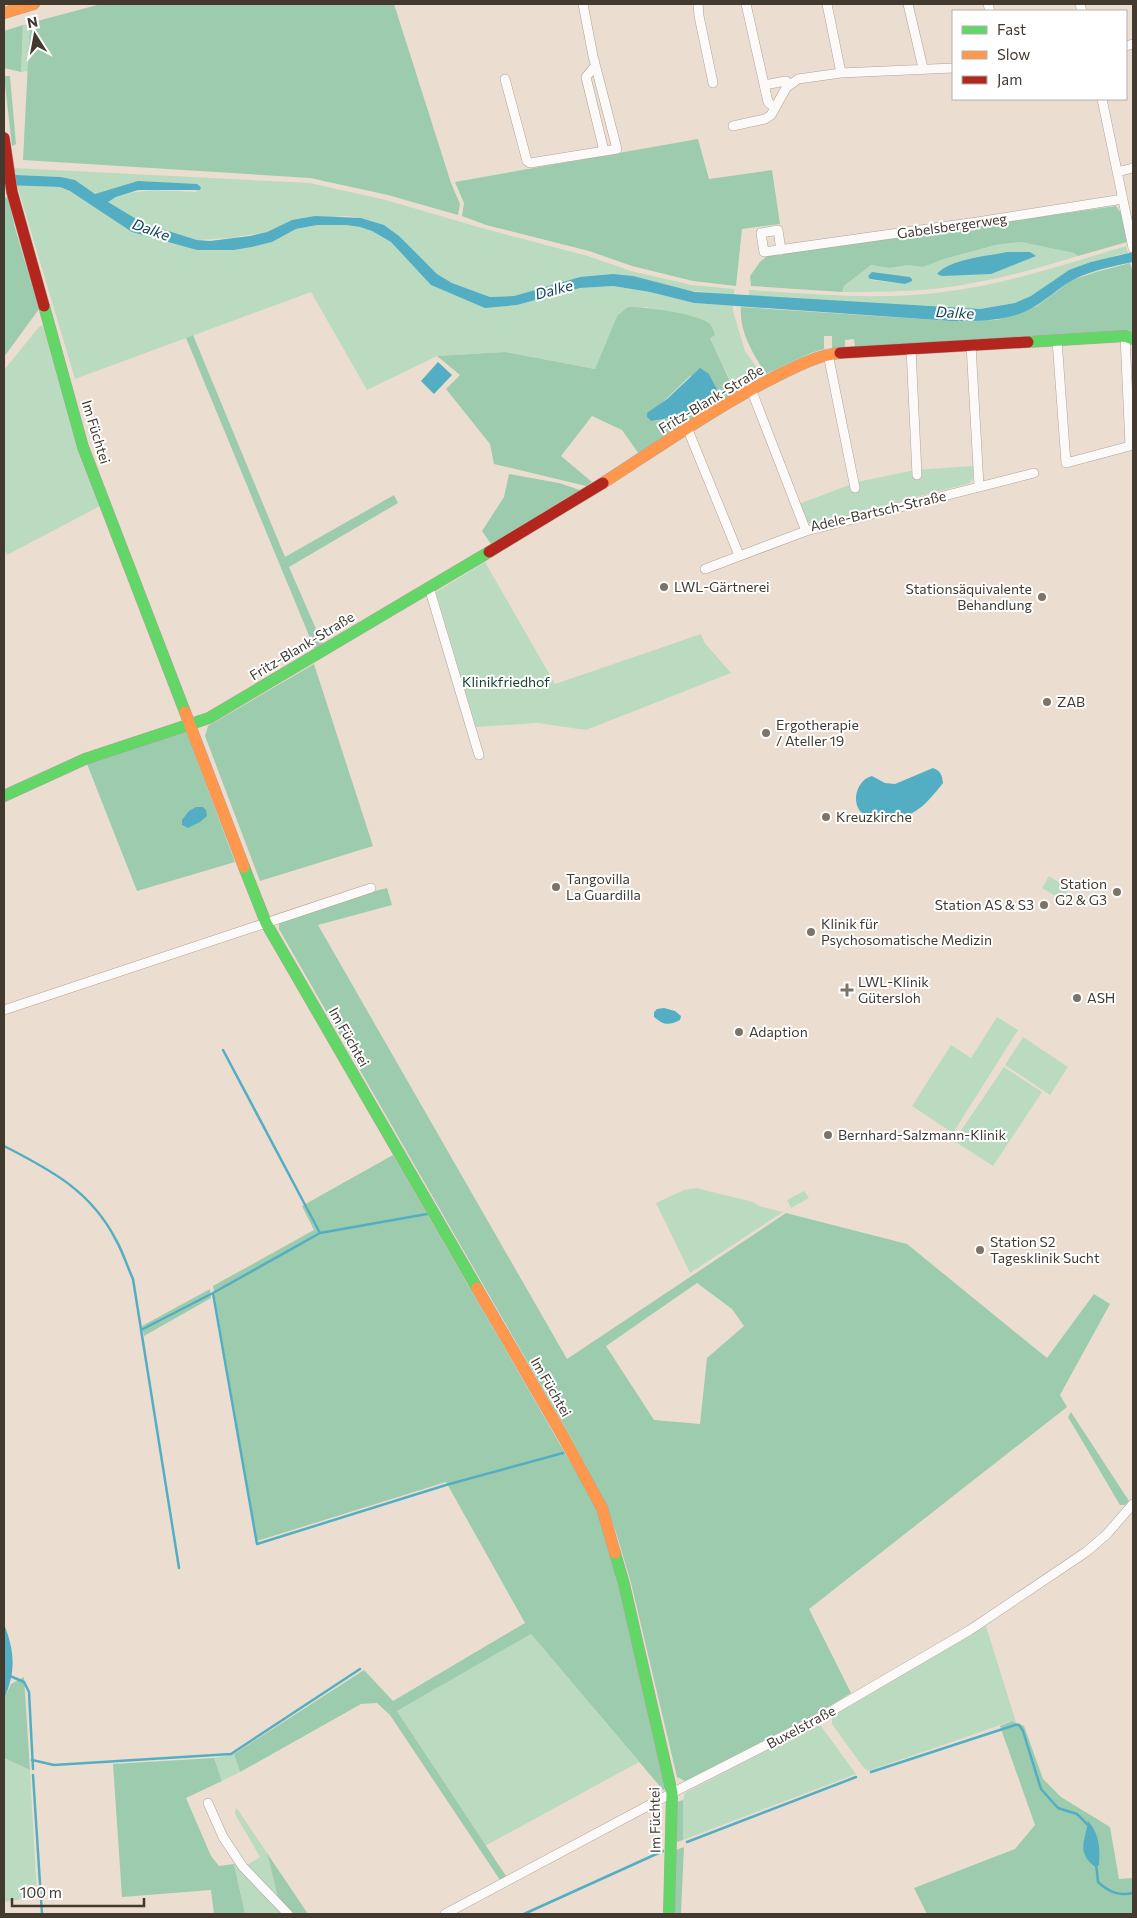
<svg xmlns="http://www.w3.org/2000/svg" width="1137" height="1918" viewBox="0 0 1137 1918" font-family="Commissioner,sans-serif">
	<style>
		.green { fill: #bbdbc1; fill-rule: evenodd }
		.forest { fill: #9cccad; fill-rule: evenodd }
		.water { fill: #54aec3 }
		.lines { fill: none; stroke-linecap: round; stroke-linejoin: round }
		.stream { stroke: #54aec3; stroke-width: 2.5 }
		.street-casing { stroke: #aea499; stroke-width: 10 }
		.fast-casing { stroke: #aea499; stroke-width: 12 }
		.slow-casing { stroke: #aea499; stroke-width: 12 }
		.jam-casing { stroke: #aea499; stroke-width: 12 }
		.street { stroke: #fcfaf8; stroke-width: 9 }
		.fast { stroke: #63d668; stroke-width: 11 }
		.slow { stroke: #ff974d; stroke-width: 11 }
		.jam { stroke: #b3261e; stroke-width: 11 }
		.poi-dot { fill: #7d7367; stroke: #fff; stroke-width: 2 }
		.labels { text-anchor: middle; stroke-width: 4; stroke-linejoin: round; paint-order: stroke }
		.street-label { font-size: 14px; fill: #42392f; stroke: #fff }
		.poi-label { font-size: 14px; fill: #42392f; stroke: #fff; text-anchor: start }
		.park-label { font-size: 14px; fill: #18422f; stroke: #fff }
		.water-label { font-size: 15px; font-style: italic; fill: #134454; stroke: #fff }
	</style>
	<rect width="100%" height="100%" fill="#ebded0"/>
	<path class="green" d="M30 23 28 71 21 72 23 25Z
		M14 168 310 183 386 200 485 229 588 256 631 271 692 285 734 289V296L580 277 514 296 490 297 452 283 437 274 419 257 375 222 361 218 346 216 292 220 267 232 231 238 197 240 143 223 107 202C134 186 165 191 195 192L201 187 199 185 95 194 75 180 61 177 16 175Z
		M17 185 60 187 197 250H234L252 247 272 242 296 229 317 225H346L360 227 372 231 391 242 432 285 517 305 580 288 613 286 650 292 694 303 733 306V311L745 351 758 369 732 384 710 338V325L693 317 645 307 617 316 595 369 505 352 437 356 367 390 311 292 75 379Z
		M1021 242 1074 253 1078 256C1031 271 983 283 933 289 903 292 872 292 842 292L843 287 871 265 889 268 909 265 923 267 944 259 997 245ZM872 272 910 277 912 279 905 284 871 280 868 276Z
		M1126 246 1128 253 1117 255 1057 278 1032 296 1015 303 980 309H951L749 296V290C811 294 873 300 935 293 1001 286 1063 265 1126 246Z
		M43 325 100 506 7 555 4 548V370L39 327Z
		M973 466V478L970 483 814 524 809 523 805 519 799 504 857 482 915 470Z
		M485 562 555 684 701 634 704 642 731 673 586 730 537 723 476 727 436 592Z
		M1049 876 1069 889 1062 900 1042 888Z
		M997 1017 1018 1030 953 1133 912 1106 951 1045 971 1058Z
		M1023 1037 1068 1067 1050 1095 1005 1065Z
		M1004 1067 1042 1092 993 1166 954 1141Z
		M696 1188 753 1202 759 1206 783 1212 690 1273 656 1203 684 1190Z
		M804 1191 809 1198 791 1208 787 1200Z
		M986 1626 1016 1722 1012 1721 868 1771 863 1767 832 1724V1716Z
		M531 1634 639 1762 485 1846 397 1711Z
		M813 1726H821L856 1774 683 1840V1800L685 1793Z
		M234 1754 240 1772 222 1781 214 1758Z
		M4 1758 30 1770 37 1897 4 1902Z
		M236 1807 267 1853 278 1898 247 1865 260 1857 235 1814Z
		M234 1864H237L284 1914H245Z"/>
	<path class="forest" d="M101 4H394L451 183 460 204 458 215 388 195 310 178 23 160 30 23Z
		M23 25 21 72 4 68V31Z
		M4 76H10L16 144 12 146Z
		M698 139 709 179 772 170 780 224 742 229 736 286 693 281 632 266 589 251 486 225 462 216 464 203 455 182Z
		M8 197 15 228 39 309 4 357V198Z
		M1116 206 1121 213 1127 242 1078 256 1074 253 1021 242 996 245 944 259 923 267 909 265 889 268 871 265 844 286 842 292 751 286 750 276 760 262 767 256Z
		M1130 263 1133 273V333L855 347 854 339 845 340V348L832 349V336H824V349L811 353 766 374C753 354 739 332 741 307L951 321 997 320 1037 306 1072 280 1096 272Z
		M628 307C646 307 696 313 710 324 712 327 714 332 715 335L710 338 735 392 639 454 622 430 592 416 561 456 592 482 586 486 494 464 490 444 446 389 460 375 437 356 505 352 595 369 617 316ZM709 374 717 389C699 411 678 418 651 421L647 417 690 376Z
		M193 335 285 557 394 495 398 503 289 567 323 645 315 650 186 338Z
		M509 474 559 483 580 490 491 544 482 531 504 497Z
		M314 664 373 846 260 881 205 736 208 726Z
		M186 731 235 862 137 891 87 764Z
		M387 888 392 905 318 925 567 1359 786 1213 907 1244 1047 1358 1094 1294 1110 1304 1060 1395 1067 1407 809 1609 851 1693 822 1711 685 1781 677 1777 631 1583 618 1539 607 1506 570 1436 279 929V923L360 895ZM697 1283 732 1309 744 1326 707 1358 700 1424 654 1420 606 1346Z
		M393 1155 598 1510 607 1539 668 1787 663 1790 531 1634 397 1711 506 1876 500 1880 390 1715 377 1703 361 1704 240 1772 234 1754 364 1670 393 1701 525 1623 446 1482 257 1541 213 1286 314 1230 302 1206Z
		M210 1289 211 1298 144 1336 142 1326Z
		M1071 1412 1129 1501 1125 1505H1120L1068 1417Z
		M24 1677 30 1770 4 1758V1699L11 1684Z
		M1012 1721 1024 1726 1043 1779 1061 1797 1110 1827 1119 1879 1133 1878V1914H927L914 1888 1015 1849 1035 1825 1000 1726Z
		M214 1758 222 1781 186 1798 211 1856 219 1866 234 1864 245 1914H214L211 1890 122 1897 113 1764Z
		M683 1800V1840L677 1842V1802Z
		M684 1847 681 1914H673L676 1850Z
		M267 1853 308 1914H294L278 1898Z"/>
	<path class="water" d="M16 175 61 177 75 180 95 194 138 181 197 184 201 187 200 190H138L116 197 108 202 143 223 197 240 210 241 250 236 267 232 292 220 315 216 361 218 384 225 399 236 437 274 452 283 490 297 514 296 580 277 613 274 633 276 695 292 980 309 1015 303 1031 296 1069 270 1091 262 1133 252V262C1114 266 1088 271 1071 281 1053 292 1039 307 1019 314 997 322 974 321 951 321L694 303 650 292 613 286 580 288 517 305 485 308 431 285 391 242 372 231 360 227 346 225H317L296 229 272 242 252 247 234 250H197L132 232 70 191 60 187 4 185V176Z
		M1007 252H1030L1036 256 991 274 942 276 937 274C950 259 988 256 1007 252Z
		M872 272 910 277 912 279V281L905 284 870 279 868 276Z
		M438 362 452 375 434 394 421 381Z
		M700 368 709 374 717 389C698 412 679 417 651 421L647 417V413L667 399Z
		M933 768C941 771 942 775 943 783 924 807 911 822 878 818 872 817 864 815 860 811 851 800 858 779 872 776L885 783 895 784Z
		M196 807H203L206 810 207 816 200 822 188 828 182 825V820L189 811Z
		M664 1008 675 1011 681 1016 680 1020C668 1026 664 1025 654 1017V1012L657 1009Z
		M4 1624C15 1652 16 1672 4 1699Z
		M1088 1821C1100 1835 1100 1848 1099 1865L1095 1867C1076 1851 1085 1843 1088 1821Z"/>
	<g class="lines">
		<path class="stream" d="M223 1050 320 1233
			M4 1146C51 1170 91 1191 116 1240 123 1252 127 1266 133 1279L179 1568
			M427 1214 320 1233 213 1293 257 1544 446 1485 563 1453
			M141 1330 213 1293
			M10 1676 24 1682 29 1692 33 1769
			M32 1760 54 1765 231 1754 360 1669
			M871 1772 1015 1725H1019L1023 1731 1041 1789 1058 1808 1077 1814 1088 1825
			M33 1775 42 1914
			M687 1842 856 1777
			M1096 1863 1098 1882C1109 1892 1118 1896 1133 1893
			M524 1914 663 1851"/>
		<defs>
			<path id="street" d="M698 4 699 16 713 83
				M746 4 768 102 775 108
				M827 4 841 73
				M908 4 923 68
				M988 4 990 11
				M1080 4 1082 11
				M1126 46 1133 44
				M595 66 586 77 604 151
				M505 79 527 161 530 163 617 149 593 56 583 4
				M764 85 786 81 790 84
				M1102 99 1133 248
				M733 126 765 119 771 115 786 88 798 79 841 73 953 68
				M1117 172 1133 168
				M781 250 778 230 761 233 764 252 977 222 1123 199
				M1057 340 1066 463 1130 446 1125 336
				M971 345 979 486
				M911 349 917 475
				M828 354 855 488
				M751 389 806 531
				M688 430 739 555
				M705 569 806 531 1034 473
				M428 589 431 594 479 755
				M4 1010 371 888
				M208 1803 223 1837 243 1867 288 1914
				M445 1914 672 1793 821 1717 970 1630 1086 1552 1106 1535 1133 1504"/>
			<path id="fast" d="M44 306 83 447 185 712
				M1028 342 1125 336 1133 339
				M4 796 85 759 209 718 489 552
				M244 867 266 923 477 1288
				M615 1553 624 1584 672 1793 669 1914"/>
			<path id="slow" d="M4 13 34 4
				M603 483C662 445 720 404 783 373 802 364 819 355 840 353
				M185 712 244 867
				M477 1288 564 1438 602 1508 615 1553"/>
			<path id="jam" d="M4 138 12 192 44 306
				M840 353 1028 342
				M489 552 603 483"/>
		</defs>
		<use href="#street" class="street-casing"/>
		<use href="#fast" class="fast-casing"/>
		<use href="#slow" class="slow-casing"/>
		<use href="#jam" class="jam-casing"/>
		<use href="#street" class="street"/>
		<use href="#fast" class="fast"/>
		<use href="#slow" class="slow"/>
		<use href="#jam" class="jam"/>
	</g>
	<g class="poi-dot">
		<circle cx="664" cy="587" r="5"/>
		<circle cx="1042" cy="597" r="5"/>
		<circle cx="1047" cy="702" r="5"/>
		<circle cx="766" cy="733" r="5"/>
		<circle cx="826" cy="817" r="5"/>
		<circle cx="556" cy="887" r="5"/>
		<circle cx="1117" cy="892" r="5"/>
		<circle cx="1044" cy="905" r="5"/>
		<circle cx="811" cy="932" r="5"/>
		<path d="M844.5 982.5h5v5h5v5h-5v5h-5v-5h-5v-5h5z"/>
		<circle cx="1077" cy="998" r="5"/>
		<circle cx="739" cy="1032" r="5"/>
		<circle cx="828" cy="1135" r="5"/>
		<circle cx="980" cy="1250" r="5"/>
	</g>
	<g class="labels">
		<g class="street-label">
			<text transform="translate(952 226) rotate(-8)" y="5">Gabelsbergerweg</text>
			<text transform="translate(711 399) rotate(-31)" y="5">Fritz-Blank-Straße</text>
			<text transform="translate(96 432) rotate(73)" y="5">Im Füchtei</text>
			<text transform="translate(878 511) rotate(-13)" y="5">Adele-Bartsch-Straße</text>
			<text transform="translate(302 646) rotate(-31)" y="5">Fritz-Blank-Straße</text>
			<text transform="translate(349 1037) rotate(60)" y="5">Im Füchtei</text>
			<text transform="translate(551 1387) rotate(60)" y="5">Im Füchtei</text>
			<text transform="translate(801 1727) rotate(-28)" y="5">Buxelstraße</text>
			<text transform="translate(655 1820) rotate(-91)" y="5">Im Füchtei</text>
		</g>
		<g class="poi-label">
			<text x="674" y="592">LWL-Gärtnerei</text>
			<text x="1032" y="594" text-anchor="end">Stationsäquivalente<tspan x="1032" dy="16">Behandlung</tspan></text>
			<text x="1057" y="707">ZAB</text>
			<text x="776" y="730">Ergotherapie<tspan x="776" dy="16">/ Ateller 19</tspan></text>
			<text x="836" y="822">Kreuzkirche</text>
			<text x="566" y="884">Tangovilla<tspan x="566" dy="16">La Guardilla</tspan></text>
			<text x="1107" y="889" text-anchor="end">Station<tspan x="1107" dy="16">G2 &amp; G3</tspan></text>
			<text x="1034" y="910" text-anchor="end">Station AS &amp; S3</text>
			<text x="821" y="929">Klinik für<tspan x="821" dy="16">Psychosomatische Medizin</tspan></text>
			<text x="858" y="987">LWL-Klinik<tspan x="858" dy="16">Gütersloh</tspan></text>
			<text x="1087" y="1003">ASH</text>
			<text x="749" y="1037">Adaption</text>
			<text x="838" y="1140">Bernhard-Salzmann-Klinik</text>
			<text x="990" y="1247">Station S2<tspan x="990" dy="16">Tagesklinik Sucht</tspan></text>
		</g>
		<g class="park-label">
			<text x="506" y="687">Klinikfriedhof</text>
		</g>
		<g class="water-label">
			<text transform="translate(151 230) rotate(20)" y="5">Dalke</text>
			<text transform="translate(554 290) rotate(-15)" y="5">Dalke</text>
			<text transform="translate(955 313) rotate(3)" y="5">Dalke</text>
		</g>
	</g>
	<rect width="1137" height="1918" fill="none" stroke="#42392f" stroke-width="10"/>
	<rect x="952" y="10" width="175" height="90" fill="#ffffff" stroke="#b3b0ac"/>
	<rect x="962" y="26" width="25" height="8" fill="#63d668" stroke="#b3b0ac"/>
	<text x="997" y="35" font-size="15" fill="#42392f">Fast</text>
	<rect x="962" y="51" width="25" height="8" fill="#ff974d" stroke="#b3b0ac"/>
	<text x="997" y="60" font-size="15" fill="#42392f">Slow</text>
	<rect x="962" y="76" width="25" height="8" fill="#b3261e" stroke="#b3b0ac"/>
	<text x="997" y="85" font-size="15" fill="#42392f">Jam</text>
	<g transform="translate(35 35) rotate(349)" stroke="#ffffff" stroke-width="4" paint-order="stroke">
	<path d="M0-4L9 19L0 12L-9 19Z" fill="#42392f"/>
	<text y="-8" font-size="14" font-weight="bold" text-anchor="middle" fill="#42392f">N</text>
	</g>
	<path d="M12 1898v8h132v-8" fill="none" stroke="#42392f" stroke-width="2.5"/>
	<text x="20" y="1898" font-size="15" fill="#42392f" stroke="#ffffff" stroke-width="4" paint-order="stroke">100 m</text>
</svg>
